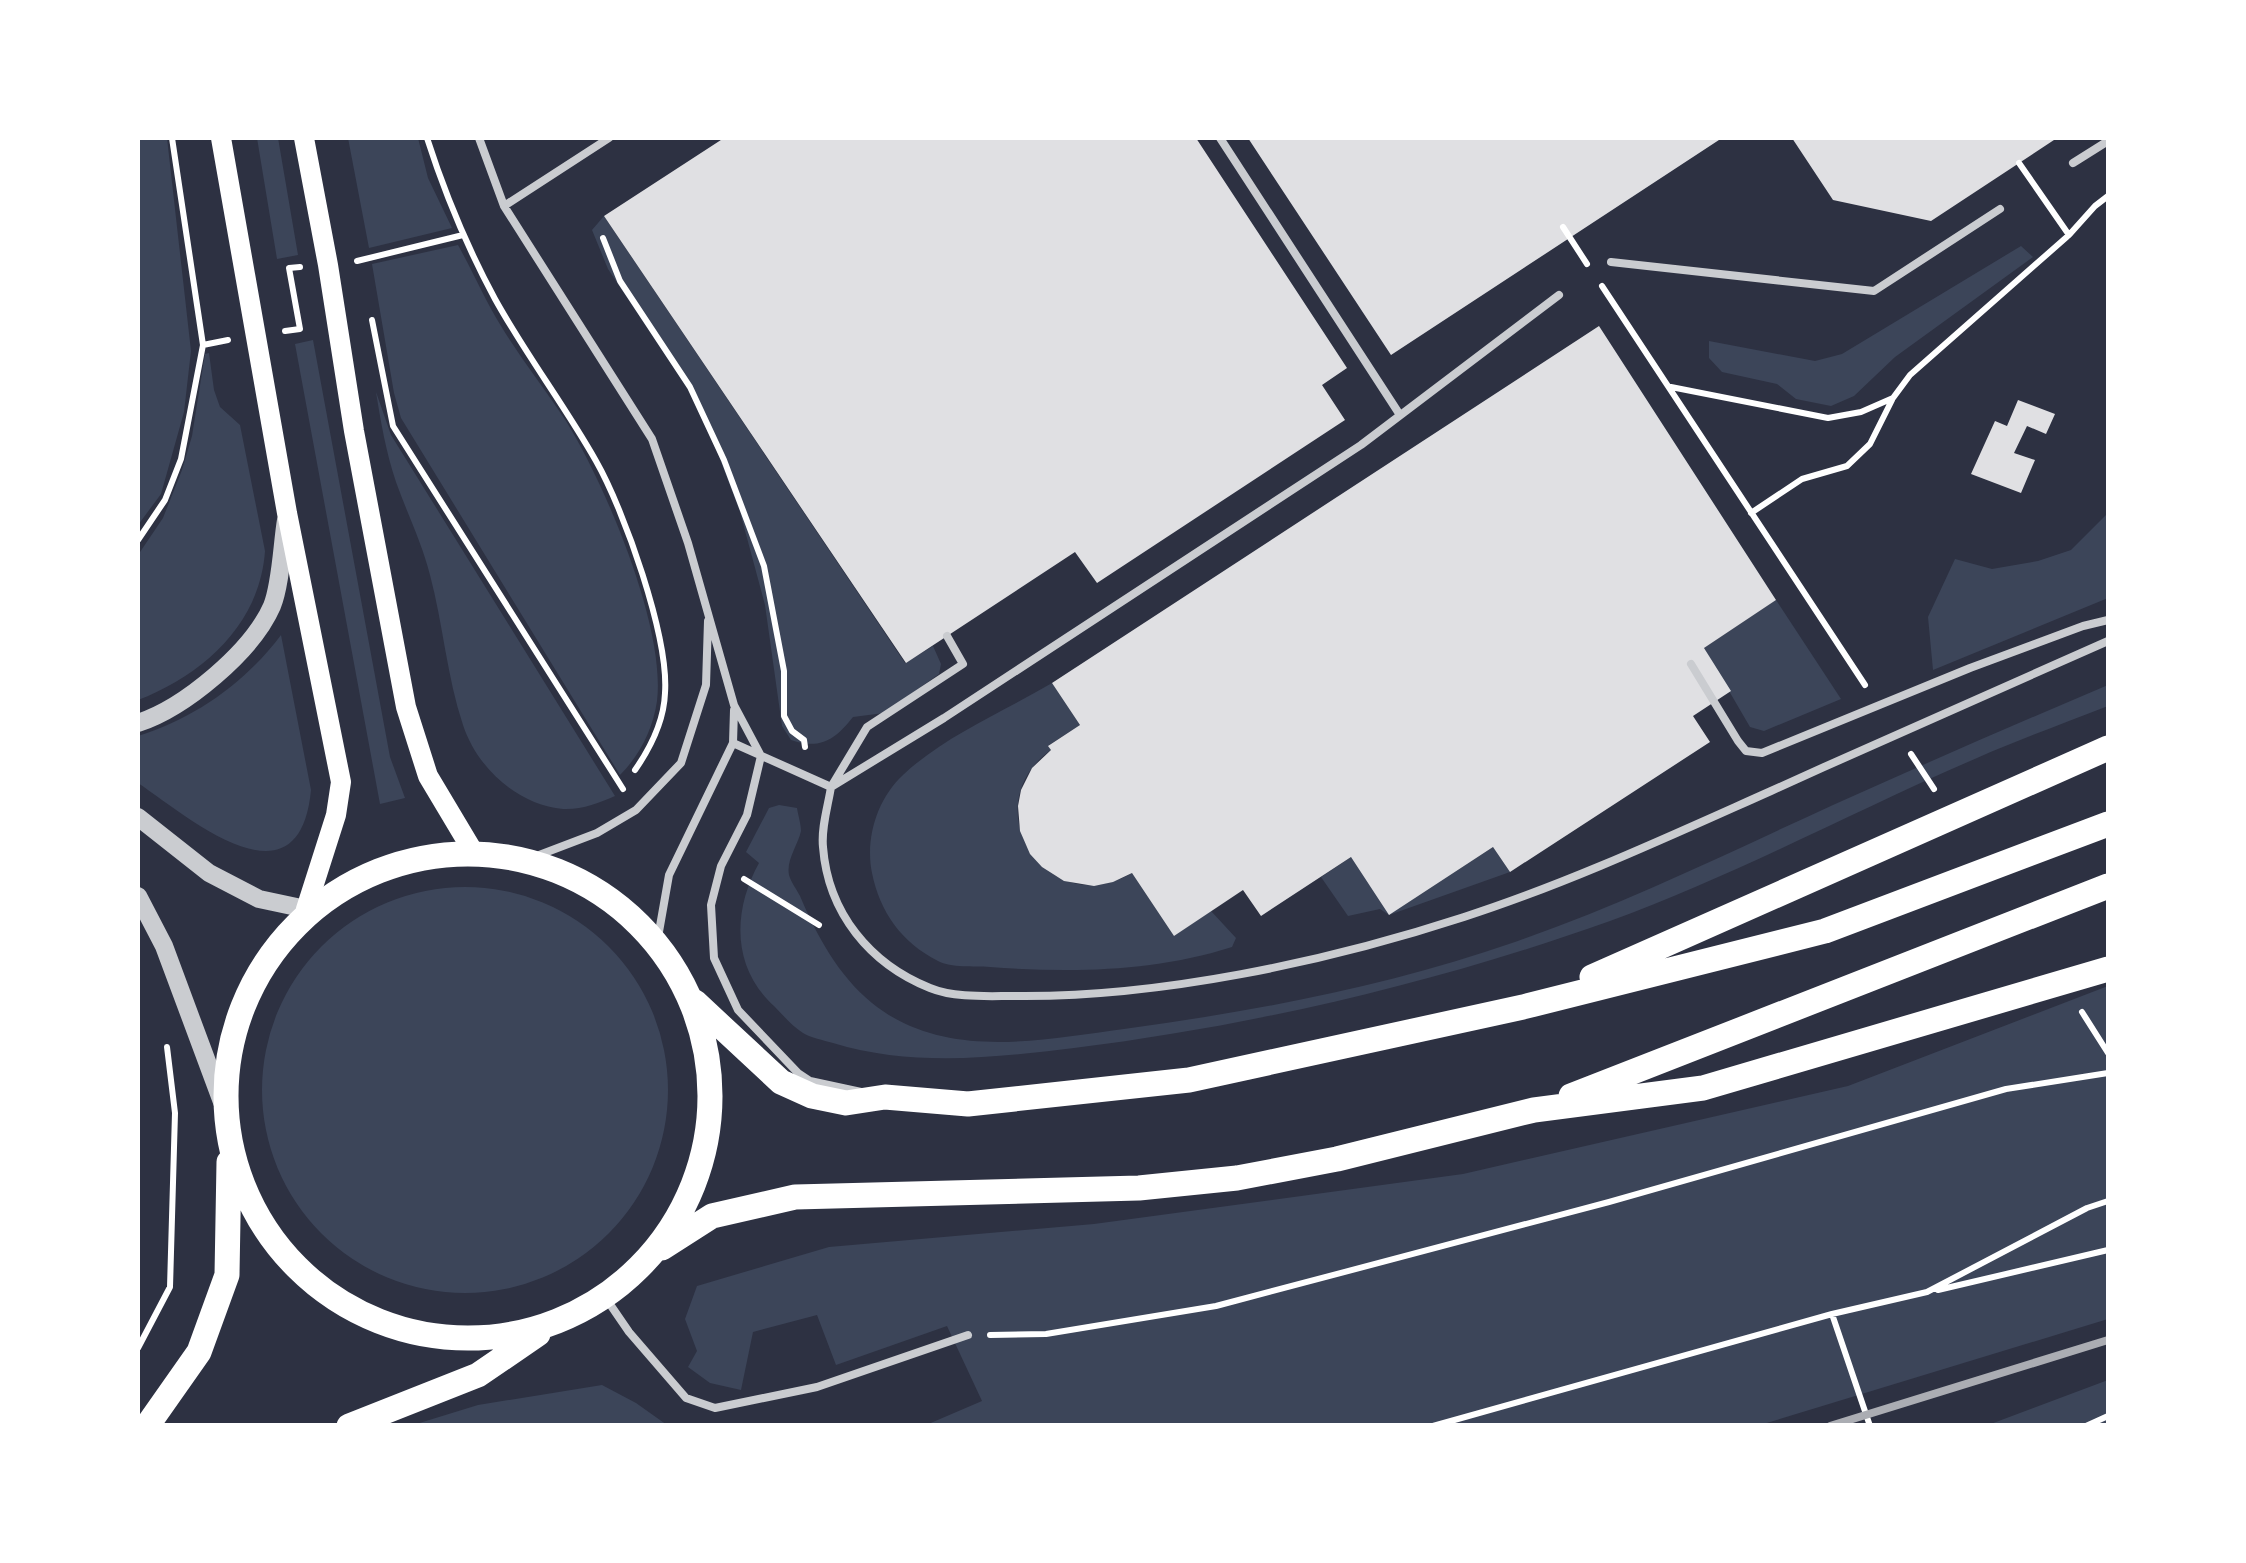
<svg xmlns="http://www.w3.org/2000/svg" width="2246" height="1563" viewBox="0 0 2246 1563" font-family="'Exo 2',sans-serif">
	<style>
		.green { fill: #3c4559 }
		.building { fill: #e0e0e3 }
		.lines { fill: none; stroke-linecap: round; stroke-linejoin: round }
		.path { stroke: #fff; stroke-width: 6 }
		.service { stroke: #caccd0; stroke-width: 8 }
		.tertiary { stroke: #caccd0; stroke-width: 18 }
		.secondary { stroke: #fff; stroke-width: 20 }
		.primary { stroke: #fff; stroke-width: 25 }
		.rail { stroke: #abadb3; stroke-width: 8 }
	</style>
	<rect width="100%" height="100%" fill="#2d3142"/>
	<path class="green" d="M138 138H167L191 351 184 412 161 494 138 525Z
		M257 138H278L298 255 277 259Z
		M348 138H418L428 178 452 228 369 248Z
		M604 216 905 663 933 646 941 664 939 674 884 713 853 717C835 740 820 750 791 740L782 726 765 605 740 512 718 454 689 391 608 269 592 230Z
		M458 245C473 272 485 300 501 326 521 359 545 389 566 421 605 484 666 627 657 701 653 729 640 755 620 775L401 418 394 393 372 264Z
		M2021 246 2033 257 1895 357 1854 396 1831 406 1796 399 1777 384 1722 372 1709 358V341L1815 361 1842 354Z
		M313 340 390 757 405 798 380 804 295 344Z
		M209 353 214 390 220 407 240 425 265 551C260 624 203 675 138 700V555L163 518 182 470 192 436 205 354Z
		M376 392 391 435 615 796C599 803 581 810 563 809 518 805 477 768 463 725 447 677 443 624 430 575 422 543 407 513 396 482 386 452 381 423 376 392Z
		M2108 513V598L1933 670 1928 617 1955 559 1992 569 2038 561 2071 550Z
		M1776 600 1841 699 1764 731 1750 727 1704 648Z
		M281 635 311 790C299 914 187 816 138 783V736C195 718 245 683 281 635Z
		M1052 683 1080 725 1049 745 1051 750C972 806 1047 923 1132 873L1174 936 1211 911 1236 938 1232 947C1154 972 1071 973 990 967 974 966 951 968 938 961 901 942 880 912 872 873 865 839 877 799 903 775 944 736 1003 712 1052 683Z
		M2108 685V706C2065 723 2020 739 1977 758 1854 811 1736 875 1610 921 1436 983 1257 1025 1074 1048 993 1058 912 1067 833 1043 823 1040 811 1038 803 1033 792 1026 783 1015 774 1006 731 967 733 910 759 863L746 852 769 808 779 805 797 808C798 815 801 824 801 831 798 845 786 860 789 875 791 882 797 890 800 896 817 936 838 975 872 1003 944 1061 1040 1040 1124 1029 1257 1011 1388 986 1515 942 1624 904 1728 853 1833 805 1924 764 2016 724 2108 685Z
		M1493 847 1510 872 1389 915 1380 909 1348 916 1321 877 1351 857 1390 914Z
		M262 1090a203 203 0 1 1 406 0a203 203 0 1 1-406 0Z
		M2108 986V1319L1760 1425H926L982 1401 947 1326 836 1365 817 1315 753 1332 741 1390 710 1383 688 1367 697 1351 685 1319 697 1286 829 1247 1094 1224 1463 1174 1848 1086Z
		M2108 1380V1425H1988Z
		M602 1385 636 1403 667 1425H413L478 1405Z"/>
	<path class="building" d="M724 138H1196L1347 368 1322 385 1345 420 1097 583 1075 552 906 663 604 216Z
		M1248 138H1722L1391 355Z
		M1792 138H2057L1931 221 1833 200Z
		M1599 326 1776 600 1704 648 1731 691 1693 716 1710 742 1510 872 1493 847 1389 915 1351 857 1261 916 1243 890 1174 936 1132 873 1113 882 1094 886 1064 881 1042 867 1030 854 1020 831 1018 806 1021 790 1032 768 1051 750 1048 746 1080 725 1052 683Z
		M2018 400 2055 414 2046 434 2027 426 2014 453 2035 460 2021 493 1971 474 1995 421 2007 426Z"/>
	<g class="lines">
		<path class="path" d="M172 138 203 345
			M427 138C445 194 467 247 495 299 526 355 565 406 596 461 624 510 669 637 665 693 664 722 651 747 635 770
			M1563 227 1587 264
			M2069 235 2095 206 2108 196
			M603 238 620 281 690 387 724 460 764 566 784 671V716L792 731 804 740 805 747
			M357 261 463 235
			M1602 286 1865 685
			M372 320 393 426 623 789
			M285 331 300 329 289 268 300 267
			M1671 387 1828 418 1861 412 1893 398 1910 375 2069 235 2019 163
			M1751 513 1802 479 1847 466 1870 444 1892 400
			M138 540 165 500 181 459 203 345 228 340
			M1911 754 1934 789
			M744 879 819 925
			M2082 1012 2108 1053
			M1938 1290 2108 1250
			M1832 1314 1870 1426
			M990 1335 1046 1334 1216 1306 1609 1202 2006 1089 2108 1073
			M138 1348 170 1287 175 1113 167 1047
			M1433 1426 1832 1314 1927 1292 2087 1208 2108 1201
			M2086 1426 2108 1416"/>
		<path class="service" d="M479 138 504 206 652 439 688 543 734 705 761 756 747 815 721 866 711 905 714 958 738 1010 798 1073 810 1081 861 1092
			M1220 138 1400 415
			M2073 163 2108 141
			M504 206 609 138
			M1611 262 1874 291 2000 209
			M1559 295 1361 445 944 718 831 787C828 806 821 828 823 847 828 913 870 964 930 988 954 998 987 996 1013 996 1158 998 1326 962 1464 917 1569 883 1670 836 1771 791 1883 740 1996 691 2108 641
			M1691 664 1738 741 1746 751 1762 753 1970 668 2083 626 2108 620
			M733 743 831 787 867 727 963 664 947 636
			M526 860 597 833 636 810 681 763 706 685 708 621
			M657 943 669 875 733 743 734 710
			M605 1297 629 1332 686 1398 715 1408 817 1387 968 1335"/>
		<path class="tertiary" d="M138 723C184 708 252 652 272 606 281 584 282 544 286 520
			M138 817 209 873 259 899 306 909
			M138 896 164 946 225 1110"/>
		<path class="secondary" d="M221 138 287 513 341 782 336 815 306 909
			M304 138 328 265 354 431 406 707 428 776 474 853"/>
		<path class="primary" d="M226 1096a242 242 0 1 1 484 0a242 242 0 1 1-484 0Z
			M1592 977 2108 748
			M695 1002 781 1082 812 1096 846 1103 885 1097 968 1104 1189 1080 1523 1007 1825 931 2108 824
			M1571 1096 2108 886
			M662 1248 712 1216 795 1197 1139 1188 1237 1178 1337 1159 1534 1110 1703 1088 2108 969
			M147 1426 199 1352 227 1275 229 1162
			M349 1426 478 1375 538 1334"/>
		<path class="rail" d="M1830 1426 2108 1340"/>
	</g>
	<rect width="2246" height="1563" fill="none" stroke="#ffffff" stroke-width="280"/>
</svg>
